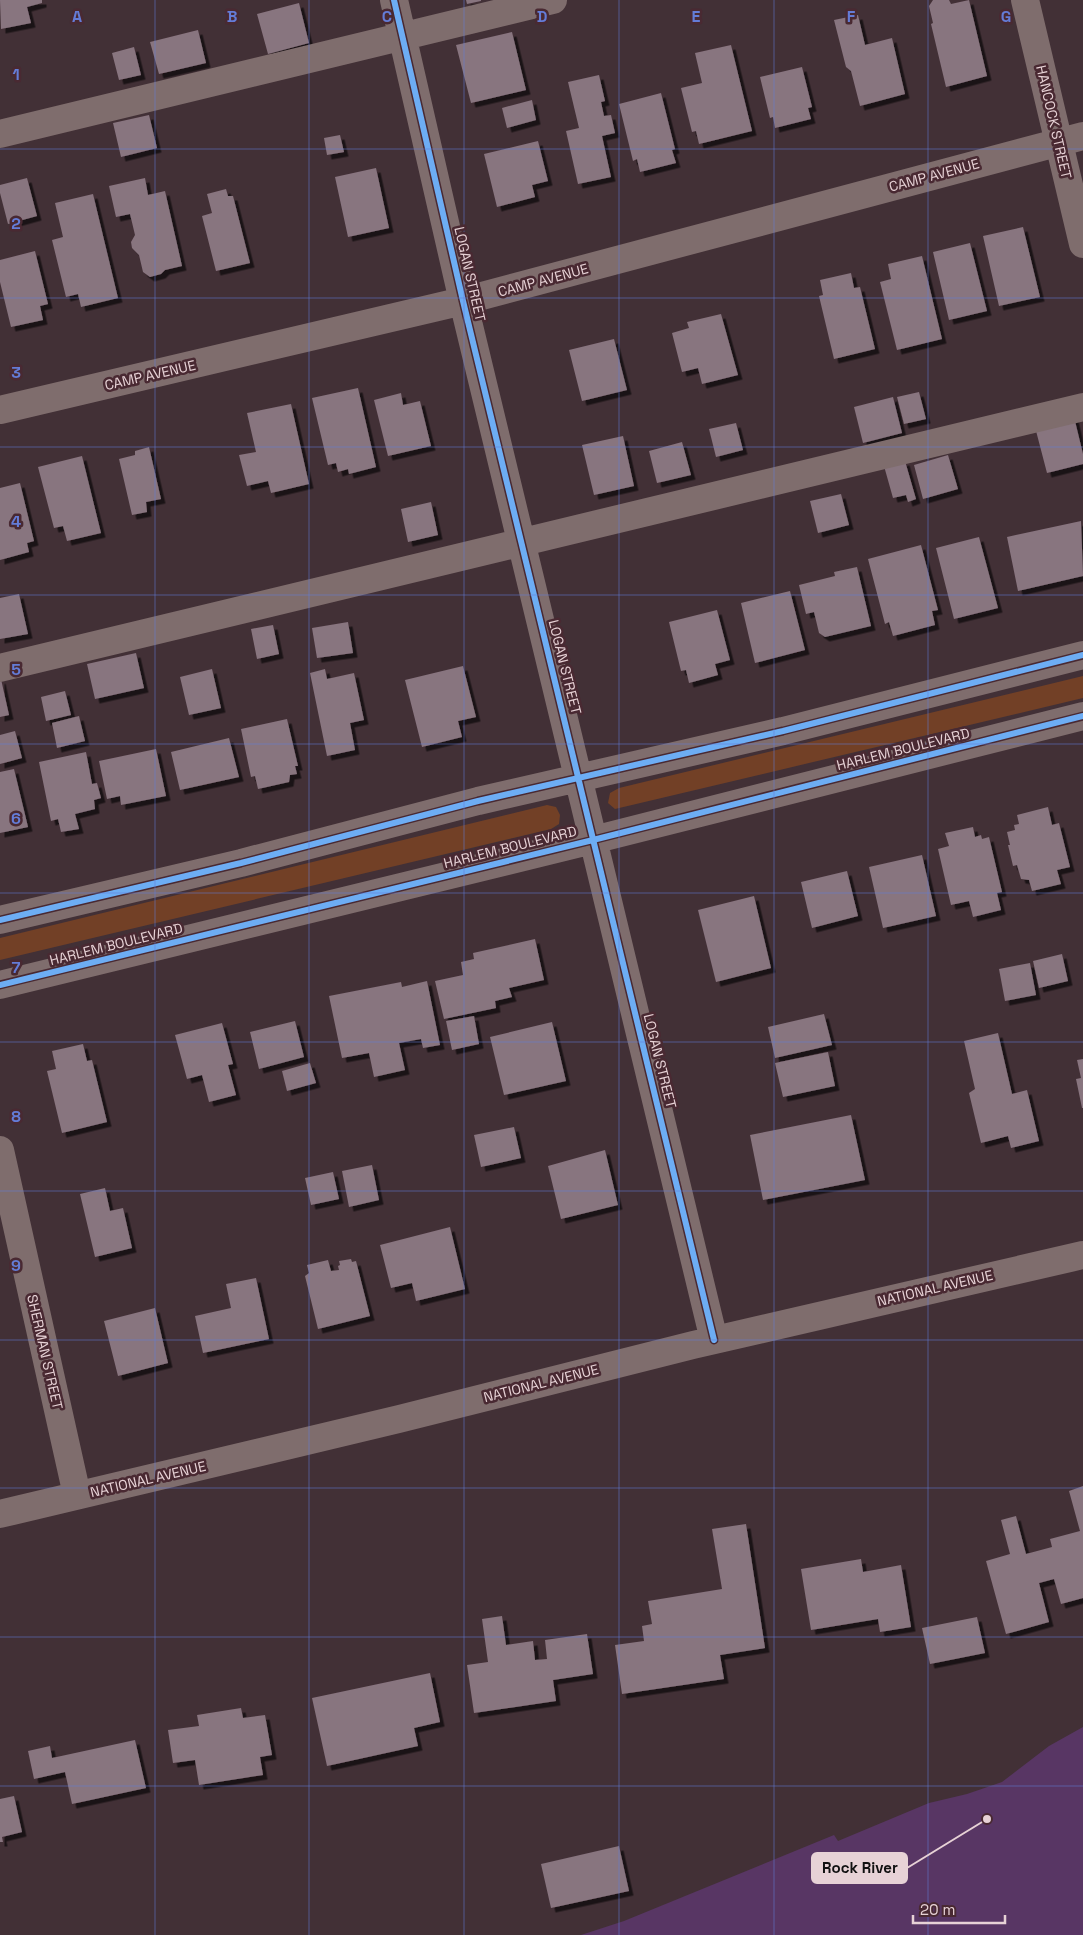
<svg xmlns="http://www.w3.org/2000/svg" width="1083" height="1935" viewBox="0 0 1083 1935" font-family="'Space Grotesk',sans-serif">
	<style>
		.green { fill: #724026 }
		.water { fill: #583664 }
		.building { fill: #88747f; filter: url(#shadow) }
		.lines { fill: none; stroke-linecap: round; stroke-linejoin: round }
		.minor { stroke: #7f6d6d; stroke-width: 28 }
		.cycleway-casing { stroke: #492932; stroke-width: 9 }
		.cycleway { stroke: #6dadf4; stroke-width: 6 }
		.grid { fill: none; stroke: #647cd7; stroke-width: 1; stroke-opacity: 0.55 }
		.labels { text-anchor: middle; stroke-width: 5; stroke-linejoin: round; paint-order: stroke }
		.street-label { font-size: 14px; fill: #e7d2d6; stroke: #492932 }
		.grid-label { font-size: 16px; text-anchor: middle; font-weight: bold; fill: #647cd7; stroke: #492932; stroke-width: 5; stroke-linejoin: round; paint-order: stroke }
		.leader { fill: none; stroke: #e7d2d6; stroke-width: 2 }
		.callout-dot { fill: #e7d2d6; stroke: #492932; stroke-width: 2 }
		.callout { fill: #e7d2d6; stroke: #e7d2d6; stroke-width: 2 }
		.callout-label { font-size: 15px; text-anchor: middle; font-weight: bold; fill: #111 }
	</style>
	<defs>
		<filter id="shadow"><feDropShadow dx="4.5" dy="4.5" stdDeviation="0" flood-color="#0009"/></filter>
	</defs>
	<rect width="100%" height="100%" fill="#423036"/>
	<path class="green" d="M1083 676V698L615 809 608 803 610 793 619 788Z
		M547 805 556 807 560 815 559 824 551 829 0 960V938Z"/>
	<path class="water" d="M1083 1727V1935H581L624 1921 834 1835 838 1841 929 1803 967 1794 1002 1782 1049 1746Z"/>
	<path class="building" d="M0 0H42V3L27 7 31 23 1 29Z
		M466 0H481V1L467 4Z
		M933 0H949L951 4 969 0 987 76 946 87 931 24 933 23 929 6Z
		M299 3 309 43 268 54 257 14Z
		M858 15 865 45 892 38 905 94 860 106 851 71 846 67 834 20Z
		M198 30 206 63 159 74 150 42Z
		M512 32 526 90 471 103 456 45Z
		M731 45 752 131 699 144 696 131 692 132 681 88 702 83 695 53Z
		M134 47 141 75 119 80 112 53Z
		M802 67 812 107 808 108 811 119 775 128 773 117 770 118 760 77Z
		M599 75 605 101 601 102 604 116 611 115 615 133 602 136 611 177 578 184 566 131 579 128 568 82Z
		M661 93 675 149 672 150 676 163 640 172 637 159 633 161 619 104Z
		M532 100 536 120 507 128 502 108Z
		M149 115 157 148 121 157 113 123Z
		M340 135 344 152 327 155 324 138Z
		M538 141 548 181 532 185 535 197 497 207 484 154Z
		M376 168 389 228 348 237 335 177Z
		M27 178 37 216 8 224 0 193V185Z
		M145 178 148 195 165 191 182 266 165 270 161 274 150 277 143 272 139 255 132 248 131 242 135 235 130 214 116 217 109 186Z
		M226 189 228 196H233L250 263 216 271 202 216 212 213 207 194Z
		M93 194 118 298 81 307 78 294 66 297 52 240 63 237 55 203Z
		M1023 227 1040 297 999 306 983 236Z
		M970 243 987 311 949 320 933 252Z
		M35 251 48 304 40 306 43 320 11 327 0 282V260Z
		M922 256 942 339 897 350 880 282 891 279 888 264Z
		M851 273 854 288 860 287 875 349 834 359 819 296 823 295 820 280Z
		M721 314 738 375 702 384 698 368 682 372 672 333 689 328 687 322Z
		M614 339 627 390 582 401 569 350Z
		M358 388 376 467 349 474 348 469 338 472 336 463 328 465 312 398Z
		M919 392 926 419 904 424 897 397Z
		M401 393 403 405 420 401 431 446 388 456 374 400Z
		M893 397 902 433 863 443 854 407Z
		M291 404 309 484 271 493 268 481 247 486 239 455 256 452 247 413Z
		M1074 417 1083 454V464L1047 473 1035 427Z
		M736 423 743 450 716 457 709 429Z
		M623 436 634 486 594 495 582 445Z
		M682 442 691 475 657 483 649 451Z
		M149 447 161 499 146 502 147 512 132 515 119 459 135 455V451Z
		M948 455 958 489 923 499 914 465Z
		M82 456 101 533 67 541 63 526 54 528 38 467Z
		M905 461 916 499 908 502 906 495 893 498 884 466Z
		M20 483 34 541 27 543 29 552 0 560V488Z
		M841 494 849 525 818 533 810 501Z
		M431 502 438 535 408 542 401 509Z
		M1081 521 1083 576 1018 591 1007 537Z
		M979 537 998 608 954 619 936 548Z
		M921 545 938 610 932 611 935 625 893 636 889 622 885 624 868 559Z
		M857 567 871 626 825 637 819 633 814 612 806 614 799 585 835 576 834 572Z
		M790 591 805 650 755 663 741 603Z
		M19 594 28 634 0 639V598Z
		M717 610 730 660 715 664 718 675 689 683 686 670 681 671 669 622Z
		M348 622 353 653 317 658 312 628Z
		M273 625 279 654 257 659 251 629Z
		M136 653 144 688 95 699 87 664Z
		M463 666 476 717 458 721 462 737 422 747 405 680Z
		M212 669 221 708 189 715 180 677Z
		M325 669 327 679 354 673 364 720 350 723 355 750 327 756 310 673Z
		M1 679 9 715 0 717V680Z
		M65 691 71 715 46 721 41 697Z
		M79 716 85 741 57 748 52 723Z
		M287 719 298 766H295L297 774 290 775 289 782 258 789 255 776 251 777 241 729Z
		M15 731 22 758 0 764V735Z
		M229 738 239 777 180 790 171 752Z
		M156 749 166 796 121 805 120 796 107 799 99 761Z
		M86 752 92 784 97 783 101 798 94 800 95 809 75 814 79 829 61 832 58 819 51 821 39 762Z
		M14 769 28 827 0 833V772Z
		M1048 807 1052 825 1059 823 1070 867 1057 870 1061 884 1032 891 1029 880 1021 879 1017 865 1013 866 1008 845H1010L1007 832 1015 830 1014 825 1019 824 1017 815Z
		M973 827 975 837 981 835 982 839 989 837 1002 892 997 893 1001 910 973 917 969 901 951 905 938 849 949 846 945 833Z
		M922 855 936 916 883 928 869 867Z
		M847 871 858 916 812 928 801 882Z
		M754 896 771 968 716 982 698 910Z
		M535 939 544 980 509 988 512 997 495 1001 496 1008 444 1019 435 981 463 975 461 962 474 959 473 953Z
		M1062 954 1068 981 1039 988 1033 961Z
		M1030 963 1036 995 1005 1001 999 969Z
		M427 981 440 1045 423 1048 421 1039 399 1043 405 1070 374 1077 369 1053 342 1058 329 996 401 982 402 987Z
		M824 1014 832 1045 775 1058 768 1027Z
		M474 1016 479 1044 452 1050 446 1021Z
		M295 1021 304 1057 259 1069 250 1032Z
		M552 1022 566 1081 504 1095 490 1037Z
		M222 1023 233 1064 228 1065 236 1095 209 1102 202 1075 187 1079 175 1035Z
		M998 1033 1012 1094 1027 1090 1039 1141 1011 1148 1008 1136 981 1143 969 1093 975 1089 964 1041Z
		M83 1044 87 1061 92 1060 107 1122 62 1133 47 1071 56 1069 52 1051Z
		M828 1052 835 1086 783 1097 775 1063Z
		M1083 1059V1108H1082L1076 1079 1081 1078 1077 1060Z
		M310 1063 316 1083 287 1091 282 1071Z
		M851 1115 865 1180 763 1200 750 1135Z
		M514 1127 521 1158 481 1167 474 1135Z
		M605 1150 618 1205 561 1219 548 1166Z
		M372 1165 379 1200 349 1207 342 1171Z
		M333 1172 339 1199 311 1205 305 1178Z
		M105 1188 110 1211 123 1208 132 1248 95 1257 80 1194Z
		M450 1227 465 1289 416 1301 412 1283 391 1288 380 1245Z
		M351 1259 352 1262 356 1261 370 1316 318 1329 305 1276 309 1273 307 1265 328 1260 331 1271 339 1270 338 1266 340 1265 339 1261Z
		M256 1278 269 1339 203 1353 195 1316 231 1308 226 1284Z
		M155 1308 168 1363 118 1376 104 1321Z
		M1083 1486V1598L1061 1604 1054 1579 1039 1583 1049 1622 1006 1634 986 1561 1010 1554 1001 1520 1016 1516 1026 1554 1052 1547 1050 1539 1080 1531 1069 1491Z
		M746 1524 765 1648 720 1655 724 1679 622 1694 615 1645 644 1641 642 1626 652 1624 648 1601 722 1589 712 1529Z
		M861 1559 863 1572 901 1565 911 1627 880 1632 878 1619 811 1630 801 1569Z
		M502 1616 506 1645 533 1641 535 1660 547 1659 545 1640 587 1634 593 1674 553 1680 556 1701 474 1713 467 1665 488 1662 482 1619Z
		M977 1617 985 1653 930 1664 922 1628Z
		M430 1673 440 1722 414 1728 418 1746 327 1766 312 1698Z
		M241 1708 243 1718 265 1715 272 1755 260 1757 263 1775 199 1785 195 1760 173 1763 168 1730 199 1726 197 1715Z
		M135 1740 146 1788 72 1804 65 1772 34 1779 28 1751 50 1746 52 1758Z
		M14 1796 22 1832 2 1837 3 1842H0V1799Z
		M619 1846 629 1891 551 1908 541 1864Z"/>
	<g class="lines">
		<path class="minor" d="M394 0 463 301 714 1340
			M1025 0 1083 244
			M0 134 553 0
			M0 410 463 301 1083 136
			M0 668 1083 407
			M0 920 241 863 478 801 783 731 1083 655
			M0 985 593 840 1083 716
			M0 1150 77 1495
			M0 1514 399 1419 693 1345 1083 1255"/>
		<defs>
			<path id="cycleway" d="M394 0 463 301 714 1340
				M0 920 241 863 478 801 783 731 1083 655
				M0 985 593 840 1083 716"/>
		</defs>
		<use href="#cycleway" class="cycleway-casing"/>
		<use href="#cycleway" class="cycleway"/>
	</g>
	<path class="grid" d="M155 0V1935M309 0V1935M464 0V1935M619 0V1935M774 0V1935M928 0V1935M0 149H1083M0 298H1083M0 447H1083M0 595H1083M0 744H1083M0 893H1083M0 1042H1083M0 1191H1083M0 1340H1083M0 1488H1083M0 1637H1083M0 1786H1083"/>
	<g class="labels">
		<g class="street-label">
			<text transform="translate(1054 122) rotate(77)" y="5">HANCOCK STREET</text>
			<text transform="translate(934 175) rotate(-15)" y="5">CAMP AVENUE</text>
			<text transform="translate(470 274) rotate(77)" y="5">LOGAN STREET</text>
			<text transform="translate(543 280) rotate(-15)" y="5">CAMP AVENUE</text>
			<text transform="translate(150 375) rotate(-13)" y="5">CAMP AVENUE</text>
			<text transform="translate(565 667) rotate(76)" y="5">LOGAN STREET</text>
			<text transform="translate(903 749) rotate(-14)" y="5">HARLEM BOULEVARD</text>
			<text transform="translate(510 847) rotate(-14)" y="5">HARLEM BOULEVARD</text>
			<text transform="translate(116 944) rotate(-14)" y="5">HARLEM BOULEVARD</text>
			<text transform="translate(660 1061) rotate(76)" y="5">LOGAN STREET</text>
			<text transform="translate(935 1288) rotate(-13)" y="5">NATIONAL AVENUE</text>
			<text transform="translate(45 1352) rotate(77)" y="5">SHERMAN STREET</text>
			<text transform="translate(541 1383) rotate(-14)" y="5">NATIONAL AVENUE</text>
			<text transform="translate(148 1479) rotate(-13)" y="5">NATIONAL AVENUE</text>
		</g>
	</g>
	<g class="grid-label">
		<text x="77" y="22">A</text>
		<text x="232" y="22">B</text>
		<text x="387" y="22">C</text>
		<text x="542" y="22">D</text>
		<text x="696" y="22">E</text>
		<text x="851" y="22">F</text>
		<text x="1006" y="22">G</text>
		<text x="16" y="80">1</text>
		<text x="16" y="229">2</text>
		<text x="16" y="378">3</text>
		<text x="16" y="527">4</text>
		<text x="16" y="675">5</text>
		<text x="16" y="824">6</text>
		<text x="16" y="973">7</text>
		<text x="16" y="1122">8</text>
		<text x="16" y="1271">9</text>
	</g>
	<path class="leader" d="M987 1819L907 1868"/>
	<circle class="callout-dot" cx="987" cy="1819" r="5"/>
	<rect class="callout" x="812" y="1853" width="95" height="30" rx="5"/>
	<g class="callout-label">
		<text x="860" y="1873">Rock River</text>
	</g>
	<path d="M913 1915v8h92v-8" fill="none" stroke="#e7d2d6" stroke-width="2.5"/>
	<text x="920" y="1915" font-size="15" fill="#e7d2d6" stroke="#492932" stroke-width="4" paint-order="stroke">20 m</text>
</svg>
